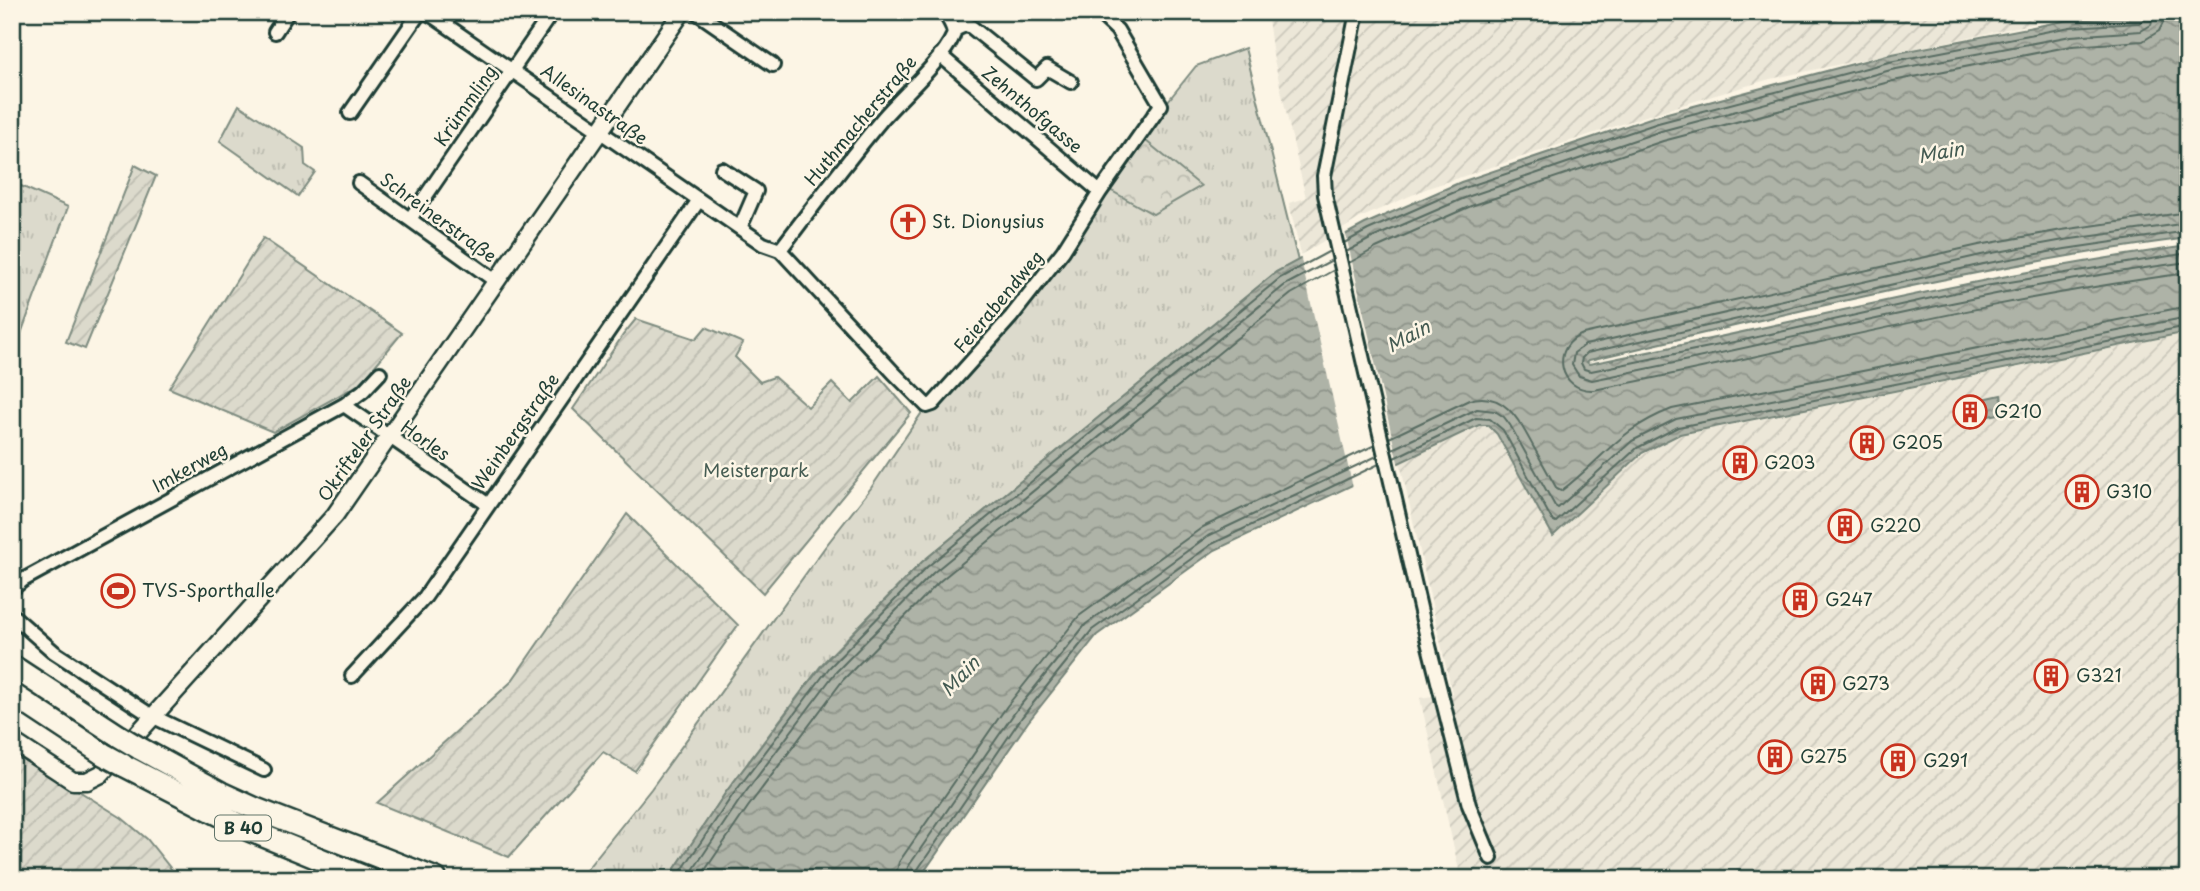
<svg xmlns="http://www.w3.org/2000/svg" width="2200" height="891" viewBox="0 0 2200 891" font-family="'Playpen Sans',sans-serif">
	<style>
		.industrial { fill: url(#industrial-furrows) }
		.grass { fill: url(#grass-tufts); stroke: #7e8c80; stroke-width: 2 }
		.park { fill: url(#park-crowns); stroke: #7e8c80; stroke-width: 2 }
		.garden { fill: url(#garden-furrows); stroke: #7e8c80; stroke-width: 2 }
		.water { fill: url(#water-waves); stroke: #758479; stroke-width: 2 }
		.pier { fill: #fcf5e5 }
		.lines { fill: none; stroke-linecap: round; stroke-linejoin: round }
		.shore { stroke: #586c62; stroke-width: 2 }
		.minor-casing { stroke: #1f3d34; stroke-width: 18 }
		.tertiary-casing { stroke: #1f3d34; stroke-width: 21 }
		.trunk-casing { stroke: #1f3d34; stroke-width: 26 }
		.minor { stroke: #fcf5e5; stroke-width: 12 }
		.tertiary { stroke: #fcf5e5; stroke-width: 16 }
		.trunk { stroke: #fcf5e5; stroke-width: 21 }
		.trunk-bridge-casing { stroke: #1f3d34; stroke-width: 26; stroke-linecap: butt }
		.trunk-bridge { stroke: #fcf5e5; stroke-width: 21 }
		.labels { text-anchor: middle; stroke-width: 5; stroke-linejoin: round; paint-order: stroke }
		.shield { fill: #fcf5e5; stroke: #617469; stroke-width: 2 }
		.shield-label { font-size: 16px; font-weight: bold; fill: #1f3d34 }
		.street-label { font-size: 18px; fill: #1f3d34; stroke: #fcf5e5 }
		.poi-label { font-size: 18px; fill: #1f3d34; stroke: #fcf5e5; text-anchor: start }
		.park-label { font-size: 18px; fill: #455c52; stroke: #fcf5e5 }
		.water-label { font-size: 19px; font-style: italic; fill: #435a51; stroke: #fcf5e5 }
	</style>
	<defs>
		<pattern id="industrial-furrows" width="10" height="10" patternUnits="userSpaceOnUse" patternTransform="scale(1.75)"><rect width="10" height="10" fill="#ece7d8"/><path d="M-1 1l2-2M0 10L10 0M9 11l2-2" fill="none" stroke="#cac7ba"/></pattern>
		<pattern id="grass-tufts" width="24" height="20" patternUnits="userSpaceOnUse" patternTransform="scale(1.75)"><rect width="24" height="20" fill="#dcdacc"/><path d="M3 7l-1-3M5 7V3M7 7l1-3M15 17l-1-3M17 17v-4M19 17l1-3" fill="none" stroke="#bcbcb0"/></pattern>
		<pattern id="park-crowns" width="20" height="18" patternUnits="userSpaceOnUse" patternTransform="scale(1.75)"><rect width="20" height="18" fill="#dcdacc"/><path d="M2 6a3 3 0 1 1 6 0M12 15a3 3 0 1 1 6 0" fill="none" stroke="#bcbcb0"/></pattern>
		<pattern id="garden-furrows" width="10" height="10" patternUnits="userSpaceOnUse" patternTransform="scale(1.75)"><rect width="10" height="10" fill="#dcdacc"/><path d="M-1 1l2-2M0 10L10 0M9 11l2-2" fill="none" stroke="#bcbcb0"/></pattern>
		<pattern id="water-waves" width="16" height="10" patternUnits="userSpaceOnUse" patternTransform="scale(1.75)"><rect width="16" height="10" fill="#aeb3a7"/><path d="M0 5q4-4 8 0t8 0" fill="none" stroke="#8d9389"/></pattern>
	</defs>
	<rect width="100%" height="100%" fill="#fcf5e5"/>
	<filter id="ink" filterUnits="userSpaceOnUse"><feTurbulence type="fractalNoise" baseFrequency=".0143" numOctaves="2"/><feDisplacementMap in="SourceGraphic" scale="14" xChannelSelector="R" yChannelSelector="G"/><feConvolveMatrix kernelMatrix="1 2 1 2 8 2 1 2 1" color-interpolation-filters="sRGB"/></filter>
	<g filter="url(#ink)">
		<path class="industrial" d="M1267 12H2088L1770 79 1655 113 1428 188 1360 218 1301 255 1289 203 1306 198 1273 55Z
			M2188 333V879H1461L1420 698 1452 693 1400 463 1479 425H1488L1497 434 1553 535 1635 460 1657 446 1682 435Z"/>
		<path class="grass" d="M1245 48 1298 261 1276 272 922 562 823 663 726 792 668 879H579L651 789 825 547 871 488 925 408 972 367 1164 106 1196 66Z
			M239 105 304 148 305 165 315 172 298 196 220 141Z
			M12 182 68 207 19 339 12 337Z"/>
		<path class="park" d="M1146 141 1201 186 1153 214 1110 190Z"/>
		<path class="garden" d="M135 165 156 176 85 349 66 342Z
			M263 238 402 333 360 384 273 432 169 388Z
			M636 319 696 339 706 327 743 343 735 357 760 382 774 377 808 407 832 383 852 403 879 376 911 413 763 593 573 409 623 335Z
			M627 514 738 625 635 771 603 752 509 857 377 803 511 682Z
			M12 749 122 818 147 839 179 879H12Z"/>
		<path class="water" d="M2188 13V238C1985 264 1787 314 1589 360L1587 362 1589 364C1789 325 1986 273 2188 246V332L1680 434 1642 453 1553 536 1497 434 1488 425H1479L1215 550 1097 635 1028 722 919 879H668L726 792 824 663 922 562 1276 272 1365 224 1461 182 1656 116 1887 55 2069 20Z
			M2001 395 2004 413 1968 420 1965 403Z"/>
		<path class="pier" d="M1345 231 1399 467 1353 488 1300 255Z"/>
		<g class="lines">
			<path class="shore" d="M2188 212 2062 230 1979 245 1583 334C1550 346 1558 392 1594 390 1792 352 1987 299 2188 273
				M2188 223 2064 240 1981 255 1585 345 1574 353 1572 365 1579 376 1592 380C1791 341 1986 288 2188 262
				M2188 231 2065 249 1983 264 1587 353 1582 358 1581 363 1584 369 1591 371 1744 340 1985 286 2188 253
				M1344 243 1368 230 1464 188 1658 123 1889 62 2070 27 2139 23 2145 19 2146 12
				M1346 252 1372 238 1467 197 1661 131 1891 70 2071 36 2141 31 2151 25 2155 12
				M1349 263 1376 248 1471 206 1663 141 1893 81 2072 46 2143 41 2159 31 2164 21 2165 12
				M1389 438 1469 400C1504 390 1519 420 1533 446 1541 460 1549 475 1557 489L1561 491C1603 459 1619 429 1672 409L2188 306
				M1392 449 1477 409 1495 411 1504 417 1510 425 1555 506 1558 508 1632 441 1676 419 2188 317
				M1394 458 1476 418 1490 419 1503 430 1552 520 1556 522 1637 448 1678 427 2188 326
				M676 879 732 796 829 668 927 567 1280 278 1330 251
				M687 879 739 801 835 673 933 573 1285 285 1332 260
				M699 879 748 807 843 680 940 581 1291 294 1334 270
				M895 879 899 862 1007 706 1079 616 1203 527 1375 445
				M905 879 908 867 1015 712 1086 624 1208 536 1377 456
				M914 879 916 872 1022 717 1092 630 1212 544 1379 464"/>
			<defs>
				<path id="minor" d="M427 12 763 244 780 250 894 373 927 406 933 404 1011 317 1063 251 1100 192 1161 105 1117 30 1098 12
					M696 12 773 65
					M1357 12 1324 176 1325 195 1427 638 1469 805 1491 858
					M954 30 965 25 970 26 1036 79 1047 68 1071 82
					M275 32 288 12
					M940 55 1100 192
					M350 113 420 12
					M722 169 756 191 740 228
					M359 183 497 282
					M410 219 552 12
					M780 250C814 205 847 161 883 118 901 97 943 60 953 36 956 29 948 20 945 12
					M344 405 487 504
					M12 589 23 580 344 405 363 391 380 373
					M12 615 54 652 152 716 264 770
					M352 676 425 597 699 200"/>
				<path id="tertiary" d="M12 741 73 781H87L101 774 335 515 682 12"/>
				<path id="trunk" d="M12 666 119 736
					M12 694 103 754
					M139 748 221 793 256 809 436 879
					M123 765 249 830 369 879"/>
			</defs>
			<use href="#minor" class="minor-casing"/>
			<use href="#tertiary" class="tertiary-casing"/>
			<use href="#trunk" class="trunk-casing"/>
			<use href="#minor" class="minor"/>
			<use href="#tertiary" class="tertiary"/>
			<use href="#trunk" class="trunk"/>
			<defs>
				<path id="trunk-bridge" d="M119 736 139 748
					M103 754 123 765"/>
			</defs>
			<use href="#trunk-bridge" class="trunk-bridge-casing"/>
			<use href="#trunk-bridge" class="trunk-bridge"/>
		</g>
	</g>
	<defs>
		<symbol id="church-ring" viewBox="-11 -11 22 22"><circle r="9.5" fill="#fcf5e5" stroke="#c8321e" stroke-width="1.5"/><path d="M-1.2-6h2.4v3.5h3.3v2.4h-3.3V6h-2.4V-.1h-3.3v-2.4h3.3Z" fill="#c8321e"/></symbol>
		<symbol id="building-ring" viewBox="-11 -11 22 22"><circle r="9.5" fill="#fcf5e5" stroke="#c8321e" stroke-width="1.5"/><path d="M-4-6H4V6H1V3H-1V6H-4ZM-2.5-4.3h1.7v1.8h-1.7ZM.8-4.3h1.7v1.8H.8ZM-2.5-1h1.7V.8h-1.7ZM.8-1h1.7V.8H.8Z" fill="#c8321e"/></symbol>
		<symbol id="stadium-ring" viewBox="-11 -11 22 22"><circle r="9.5" fill="#fcf5e5" stroke="#c8321e" stroke-width="1.5"/><path d="M0-5a6.5 5 0 1 0 0 10a6.5 5 0 1 0 0-10ZM-3.5-1.8h7v3.6h-7Z" fill="#c8321e"/></symbol>
	</defs>
	<g fill-rule="evenodd">
		<use href="#church-ring" x="889" y="203" width="38" height="38"/>
		<use href="#building-ring" x="1951" y="393" width="38" height="38"/>
		<use href="#building-ring" x="1848" y="424" width="38" height="38"/>
		<use href="#building-ring" x="1721" y="444" width="38" height="38"/>
		<use href="#building-ring" x="2063" y="473" width="38" height="38"/>
		<use href="#building-ring" x="1826" y="507" width="38" height="38"/>
		<use href="#stadium-ring" x="99" y="572" width="38" height="38"/>
		<use href="#building-ring" x="1781" y="581" width="38" height="38"/>
		<use href="#building-ring" x="2032" y="657" width="38" height="38"/>
		<use href="#building-ring" x="1799" y="665" width="38" height="38"/>
		<use href="#building-ring" x="1756" y="738" width="38" height="38"/>
		<use href="#building-ring" x="1879" y="742" width="38" height="38"/>
	</g>
	<g class="labels">
		<rect class="shield" x="215" y="815.5" width="56" height="25" rx="5"/>
		<g class="shield-label">
			<text x="243" y="834">B 40</text>
		</g>
		<g class="street-label">
			<text transform="translate(594 105) rotate(35)" y="6">Allesinastraße</text>
			<text transform="translate(466 106) rotate(-55)" y="6">Krümmling</text>
			<text transform="translate(1032 110) rotate(40)" y="6">Zehnthofgasse</text>
			<text transform="translate(861 121) rotate(-50)" y="6">Huthmacherstraße</text>
			<text transform="translate(438 218) rotate(36)" y="6">Schreinerstraße</text>
			<text transform="translate(999 302) rotate(-50)" y="6">Feierabendweg</text>
			<text transform="translate(516 432) rotate(-55)" y="6">Weinbergstraße</text>
			<text transform="translate(365 439) rotate(-55)" y="6">Okrifteler Straße</text>
			<text transform="translate(425 441) rotate(35)" y="6">Horles</text>
			<text transform="translate(190 468) rotate(-29)" y="6">Imkerweg</text>
		</g>
		<g class="poi-label">
			<text x="932" y="228">St. Dionysius</text>
			<text x="1994" y="418">G210</text>
			<text x="1892" y="449">G205</text>
			<text x="1764" y="469">G203</text>
			<text x="2106" y="498">G310</text>
			<text x="1870" y="532">G220</text>
			<text x="142" y="597">TVS-Sporthalle</text>
			<text x="1825" y="606">G247</text>
			<text x="2076" y="682">G321</text>
			<text x="1842" y="690">G273</text>
			<text x="1800" y="763">G275</text>
			<text x="1923" y="767">G291</text>
		</g>
		<g class="park-label">
			<text x="756" y="477">Meisterpark</text>
		</g>
		<g class="water-label">
			<text transform="translate(1941 152) rotate(-10)" y="7">Main</text>
			<text transform="translate(1408 336) rotate(-28)" y="7">Main</text>
			<text transform="translate(960 676) rotate(-46)" y="7">Main</text>
		</g>
	</g>
	<rect width="2200" height="891" fill="none" stroke="#fcf5e5" stroke-width="42"/>
	<rect x="21" y="21" width="2158" height="849" fill="none" stroke="#1f3d34" stroke-width="2.5" filter="url(#ink)"/>
</svg>
